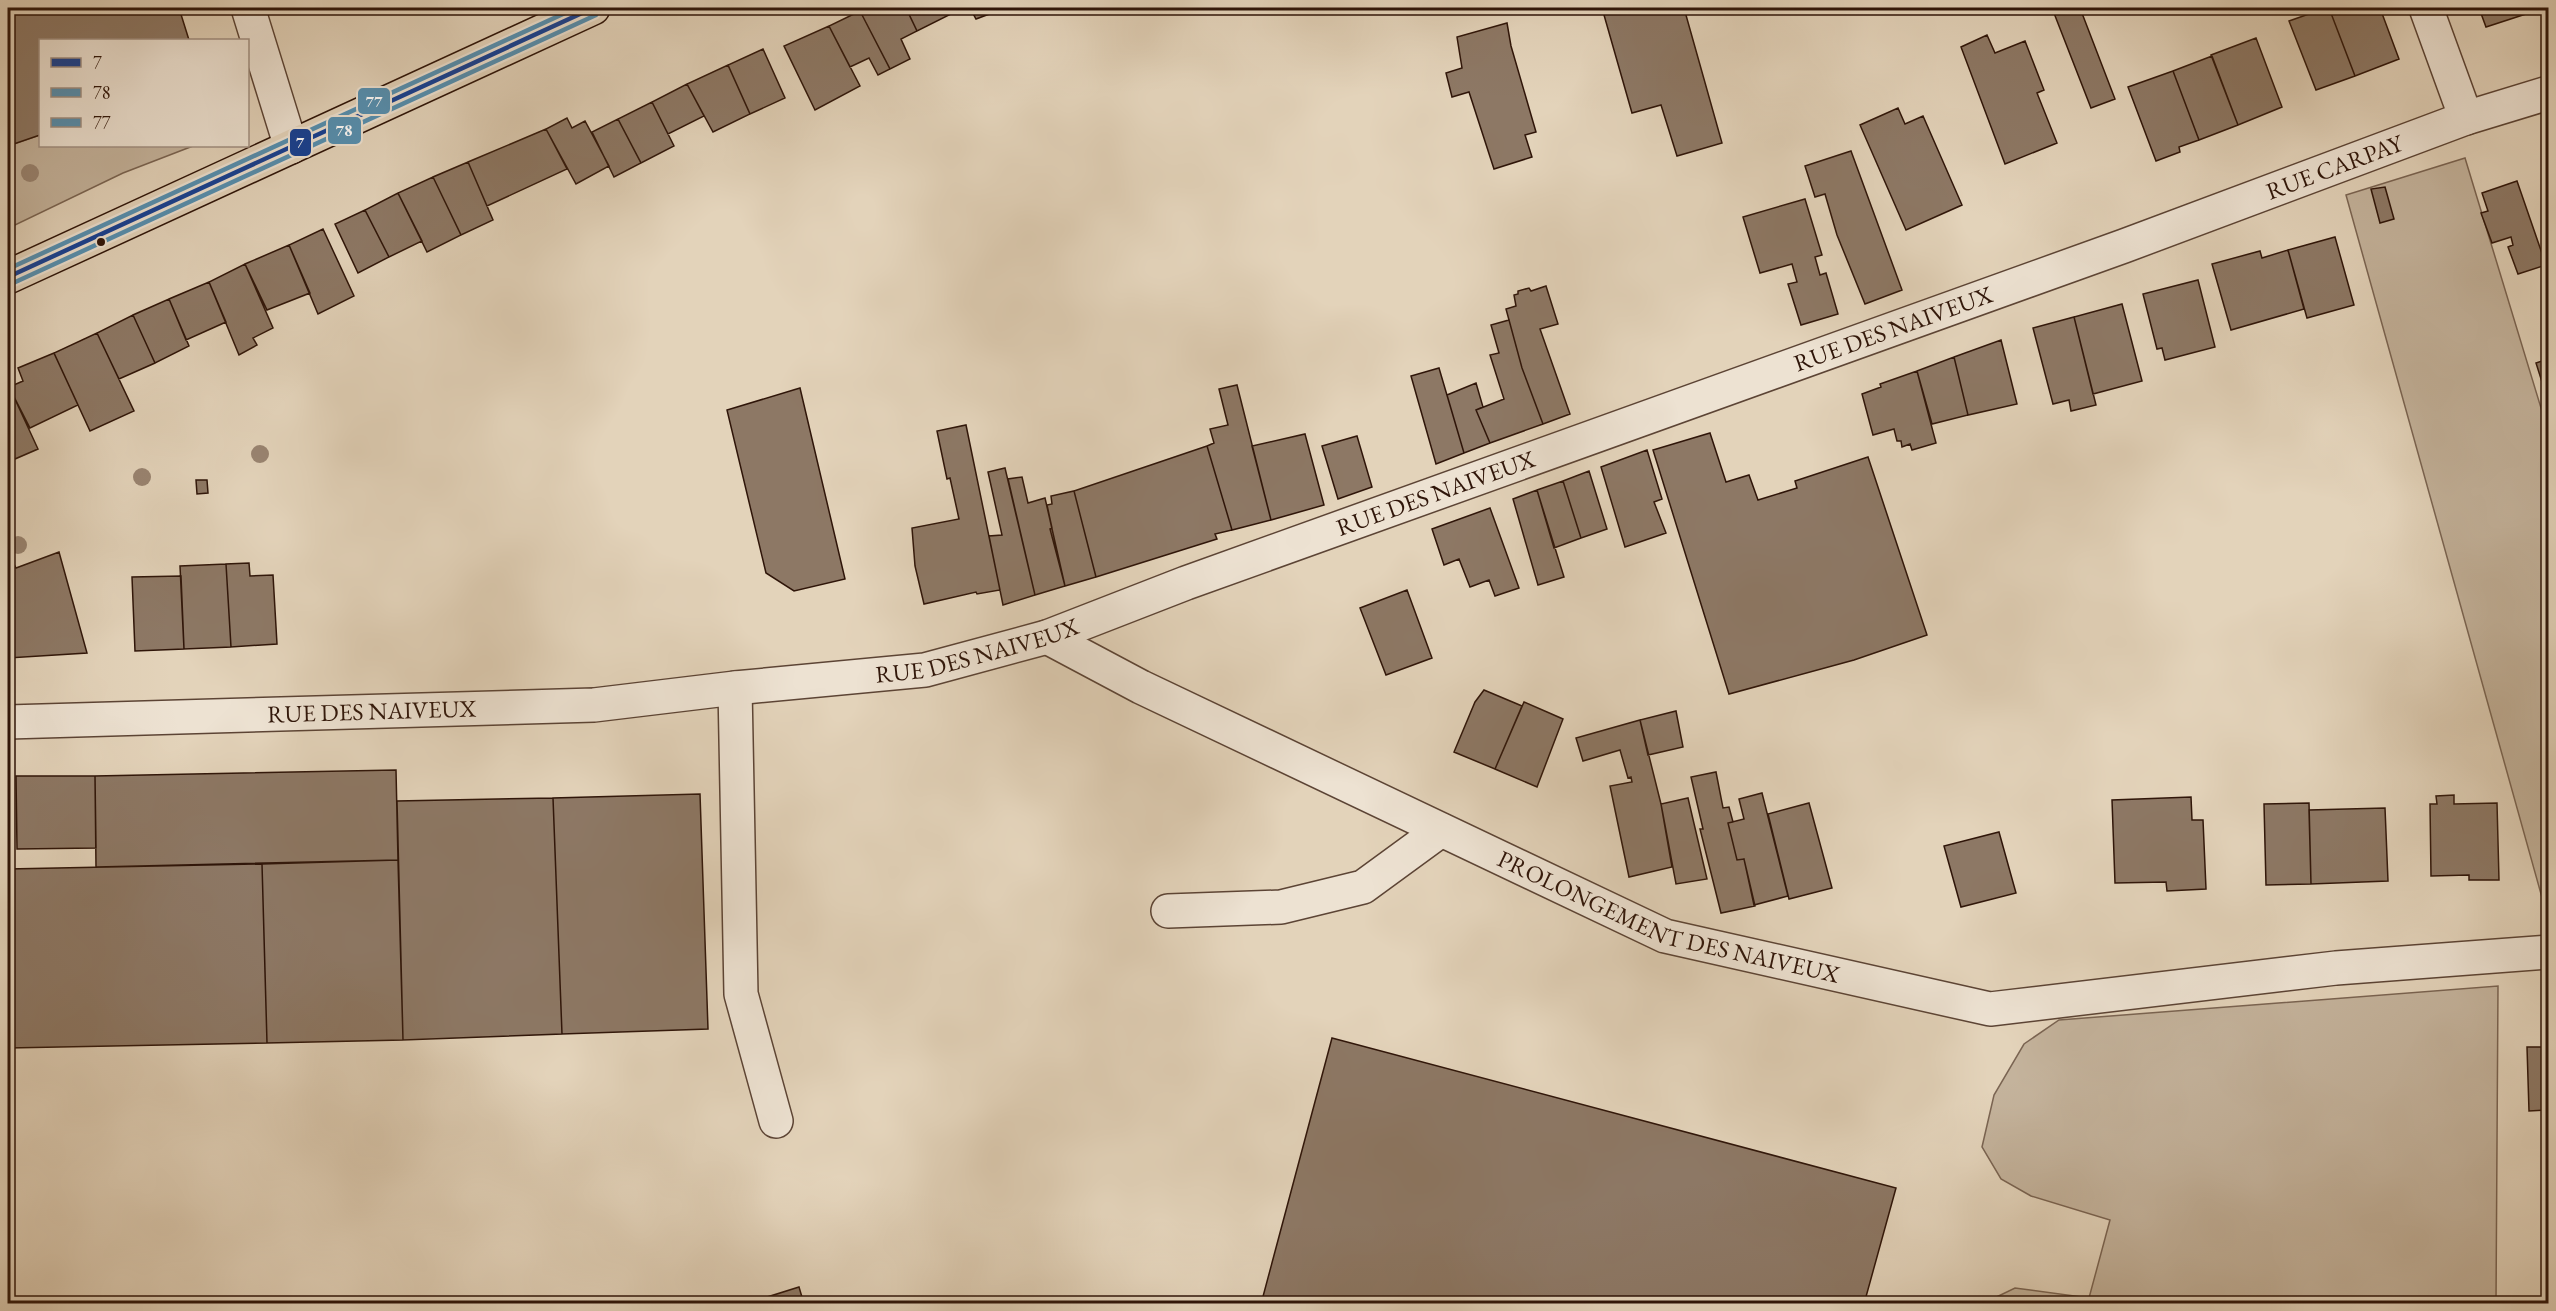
<svg xmlns="http://www.w3.org/2000/svg" width="2556" height="1311" viewBox="0 0 2556 1311" font-family="'EB Garamond',serif">
	<style>
		.green { fill: #c4b39c; stroke: #7a6452; stroke-width: 1.5 }
		.water { fill: #a6927e; stroke: #76604f; stroke-width: 1.5 }
		.building { fill: #8d7865; stroke: #2f1509; stroke-width: 1.5 }
		.lines { fill: none; stroke-linecap: round; stroke-linejoin: round }
		.minor-casing { stroke: #5c4435; stroke-width: 36 }
		.major-casing { stroke: #2f1509; stroke-width: 36 }
		.minor { stroke: #ede2d2; stroke-width: 33 }
		.major { stroke: #e3d3ba; stroke-width: 33 }
		.bus-1-casing { stroke: #ede2d2; stroke-width: 9 }
		.bus-2-casing { stroke: #ede2d2; stroke-width: 9 }
		.bus-3-casing { stroke: #ede2d2; stroke-width: 9 }
		.bus-1 { stroke: #164194; stroke-width: 4.5 }
		.bus-2 { stroke: #5690b1; stroke-width: 4.5 }
		.bus-3 { stroke: #5690b1; stroke-width: 4.5 }
		.tree { fill: #998471 }
		.bus-dot { fill: #2f1509; stroke: #ede2d2; stroke-width: 2 }
		.labels { text-anchor: middle; stroke-width: 6; stroke-linejoin: round; paint-order: stroke }
		.street-label { font-size: 24px; fill: #2f1509; stroke: #ede2d2 }
		.line-badge { stroke: #ede2d2; stroke-width: 2 }
		.badge-label { font-size: 16px; text-anchor: middle; font-weight: bold; fill: #fff }
	</style>
	<rect width="100%" height="100%" fill="#e3d3ba"/>
	<filter id="stains"><feTurbulence type="fractalNoise" baseFrequency=".00333" numOctaves="4"/><feColorMatrix values="0 0 0 0 .2 0 0 0 0 .09 0 0 0 0 .02 0 0 0 .5 -.17"/></filter>
	<radialGradient id="worn" r=".72"><stop offset=".6" stop-color="#630" stop-opacity="0"/><stop offset="1" stop-color="#630" stop-opacity=".3"/></radialGradient>
	<path class="green" d="M40 135V146H193L123 173 13 226 8 212V146Z
		M2465 158 2548 431V919L2346 195Z
		M2498 986 2496 1303H1984L2015 1288 2089 1298 2110 1220 2031 1196 2001 1179 1982 1147 1994 1095 2024 1044 2059 1020Z"/>
	<path class="water" d="M2548 1142V1228H2544L2543 1158 2548 1157Z"/>
	<path class="building" d="M8 8H179L189 40H40V135L8 146Z
		M868 8H906L917 31 901 39 910 59 890 69 860 11Z
		M906 8H950L953 13 917 31Z
		M970 8H989L992 13 976 19Z
		M1602 8H1684L1722 143 1677 156 1661 105 1632 113Z
		M2052 8H2080L2115 99 2091 108Z
		M2326 8H2329L2355 76 2316 90 2289 21Z
		M2329 8H2380L2399 59 2355 76Z
		M2479 8H2524L2526 14 2486 27Z
		M2524 8H2546L2526 14Z
		M860 11 890 69 878 75 869 58 850 67 829 26Z
		M1507 23 1511 46 1536 132 1525 135 1532 157 1494 169 1469 92 1452 97 1446 73 1462 68 1457 37Z
		M829 26 860 86 815 110 784 46Z
		M1987 35 1995 53 2025 41 2044 90 2037 93 2057 143 2005 164 1961 47Z
		M2256 38 2282 107 2238 125 2211 55Z
		M763 49 785 98 750 114 728 65Z
		M2212 56 2238 125 2199 140 2173 71Z
		M728 65 750 114 713 132 687 84Z
		M2173 71 2199 140 2179 147 2180 152 2156 161 2128 87Z
		M687 84 704 116 668 134 652 102Z
		M652 102 674 146 641 163 618 119Z
		M1898 108 1905 124 1923 116 1962 205 1906 230 1860 125Z
		M567 118 572 128 585 121 609 166 576 184 546 129Z
		M618 119 641 163 614 177 592 132Z
		M546 129 567 169 487 206 468 162Z
		M1851 151 1902 290 1865 304 1837 235 1825 194 1815 197 1805 166Z
		M468 162 493 220 461 235 433 177Z
		M433 177 461 235 427 252 398 193Z
		M2517 181 2546 265 2518 274 2508 247 2513 245 2511 237 2492 243 2481 213 2488 211 2482 193Z
		M2385 187 2394 219 2380 223 2371 189Z
		M398 193 422 241 389 257 365 210Z
		M1805 199 1822 255 1815 257 1820 275 1826 273 1838 314 1801 325 1788 284 1797 282 1792 264 1760 273 1743 217Z
		M365 210 389 257 358 273 335 224Z
		M323 229 354 296 318 314 289 245Z
		M2335 237 2354 305 2307 318 2288 250Z
		M289 245 310 293 267 310 245 264Z
		M2288 250 2304 309 2231 330 2212 264 2260 251 2262 258Z
		M245 264 273 328 253 338 257 345 239 355 209 282Z
		M2198 280 2215 347 2165 360 2162 348 2157 349 2143 294Z
		M209 282 226 322 186 340 169 299Z
		M1546 286 1558 324 1540 329 1570 414 1543 424 1522 368 1506 309 1516 306 1514 295 1518 294V291L1529 288 1531 291Z
		M169 299 189 346 155 363 133 315Z
		M2122 304 2142 381 2093 394 2074 317Z
		M133 315 155 363 119 379 97 333Z
		M2074 317 2096 405 2071 411 2069 400 2053 404 2033 328Z
		M1509 320 1522 368 1543 424 1490 443 1476 410 1504 399 1490 355 1499 353 1491 325Z
		M97 333 134 411 90 431 54 353Z
		M2001 340 2017 404 1968 415 1954 357Z
		M54 353 78 405 30 428 9 387 23 381 18 368Z
		M1954 357 1968 415 1932 424 1917 371Z
		M2548 359V401L2536 363Z
		M1439 368 1464 453 1436 464 1411 376Z
		M1917 371 1936 443 1912 450 1910 444 1902 447 1901 441H1897L1894 429 1873 435 1862 394 1881 387 1880 384Z
		M1476 383 1483 407 1476 410 1490 443 1464 453 1447 395Z
		M8 384 38 449 8 462Z
		M1237 385 1271 520 1232 530 1207 446 1214 443 1210 429 1228 425 1219 389Z
		M800 388 845 579 794 591 766 573 727 410Z
		M966 425 1000 590 977 594 976 592 924 604 915 566 912 528 959 519 950 478 947 479 937 431Z
		M1710 433 1726 482 1749 475 1758 500 1797 488 1795 481 1868 457 1927 635 1854 660 1729 694 1653 450Z
		M1305 434 1324 505 1271 520 1252 446Z
		M1357 436 1372 487 1338 499 1322 446Z
		M1207 446 1232 530 1215 534 1217 539 1096 577 1074 491Z
		M1647 450 1662 499 1654 502 1666 533 1625 547 1601 467Z
		M1005 468 1035 595 1003 605 989 536 1002 535 988 472Z
		M1589 471 1607 529 1581 538 1563 481Z
		M1022 477 1028 503 1045 498 1065 586 1035 595 1008 479Z
		M196 480H207L208 493 197 494Z
		M1563 481 1581 538 1554 548 1537 490Z
		M1537 490 1564 577 1538 585 1513 499Z
		M1074 491 1096 577 1065 586 1050 529 1052 528 1047 505 1052 504 1051 496Z
		M1490 508 1519 588 1495 596 1489 580 1470 587 1459 559 1444 565 1432 529Z
		M8 552 16 568 59 552 87 653 8 658Z
		M249 563 250 576 273 575 277 644 231 647 226 564Z
		M226 564 231 647 184 649 180 566Z
		M181 576 184 649 135 651 132 577Z
		M1407 590 1432 658 1386 675 1360 608Z
		M1484 690 1522 706 1495 769 1454 752 1475 702Z
		M1524 702 1563 719 1537 787 1495 769Z
		M1676 711 1683 747 1648 755 1640 720Z
		M1640 720 1661 804 1672 867 1629 877 1610 786 1632 782 1631 777 1628 778 1620 750 1583 761 1576 738Z
		M396 770 398 860 96 867 95 776Z
		M1716 772 1723 808 1729 807 1733 822 1728 823 1737 860 1744 859 1755 906 1721 913 1700 829H1703L1691 777Z
		M16 776H95L96 848 17 849Z
		M1762 793 1788 896 1754 905 1744 859 1737 860 1728 823 1744 819 1739 799Z
		M700 794 708 1029 562 1034 553 798Z
		M2454 795V804L2497 803 2499 880H2469V875L2431 876 2430 804H2437L2436 796Z
		M2191 797 2192 820H2203L2206 889 2167 891 2166 882 2115 883 2112 800Z
		M553 798 562 1034 403 1040 397 801Z
		M1688 798 1707 879 1676 884 1661 804Z
		M1809 803 1832 888 1789 899 1768 814Z
		M2309 803 2311 884 2266 885 2264 804Z
		M2385 808 2388 881 2311 884 2309 810Z
		M1999 832 2016 893 1961 907 1944 846Z
		M398 860 403 1040 267 1043 262 864Z
		M262 864 267 1043 8 1048V869Z
		M1332 1038 1896 1188 1864 1304H1261Z
		M2527 1047H2548V1110L2529 1111Z
		M799 1287 804 1304H745Z"/>
	<g class="lines">
		<defs>
			<g id="minor">
				<path d="M248 8 291 147"/>
				<path d="M2426 8 2466 118"/>
				<path id="s1" d="M1047 637 1141 687 1665 936 1990 1009 2336 968 2548 952"/>
				<path d="M735 688 741 994 776 1121"/>
				<path id="s2" d="M8 722 594 705 735 688 925 670 1047 637 1186 583 2124 246 2466 118 2548 93"/>
				<path d="M1168 911 1281 907 1363 887 1441 830"/>
			</g>
			<path id="major" d="M8 277 593 8"/>
		</defs>
		<use href="#minor" class="minor-casing"/>
		<use href="#major" class="major-casing"/>
		<use href="#minor" class="minor"/>
		<use href="#major" class="major"/>
		<defs>
			<path id="bus-1" d="M8 277 593 8"/>
			<path id="bus-2" d="M11 284 596 15"/>
			<path id="bus-3" d="M8 269 576 8"/>
		</defs>
		<use href="#bus-1" class="bus-1-casing"/>
		<use href="#bus-2" class="bus-2-casing"/>
		<use href="#bus-3" class="bus-3-casing"/>
		<use href="#bus-1" class="bus-1"/>
		<use href="#bus-2" class="bus-2"/>
		<use href="#bus-3" class="bus-3"/>
	</g>
	<g class="tree">
		<circle cx="30" cy="173" r="9"/>
		<circle cx="260" cy="454" r="9"/>
		<circle cx="142" cy="477" r="9"/>
		<circle cx="18" cy="545" r="9"/>
	</g>
	<circle class="bus-dot" cx="101" cy="242" r="5"/>
	<g class="labels">
		<g class="street-label">
			<text dy="8" stroke="none"><textPath href="#s2" startOffset="2416">RUE CARPAY</textPath></text>
			<text dy="8" stroke="none"><textPath href="#s2" startOffset="1946">RUE DES NAIVEUX</textPath></text>
			<text dy="8" stroke="none"><textPath href="#s2" startOffset="1460">RUE DES NAIVEUX</textPath></text>
			<text dy="8" stroke="none"><textPath href="#s2" startOffset="974">RUE DES NAIVEUX</textPath></text>
			<text dy="8" stroke="none"><textPath href="#s2" startOffset="364">RUE DES NAIVEUX</textPath></text>
			<text dy="8" stroke="none"><textPath href="#s1" startOffset="684">PROLONGEMENT DES NAIVEUX</textPath></text>
		</g>
	</g>
	<g class="line-badge">
		<rect x="357" y="87" width="34" height="28" rx="6" fill="#5690b1"/>
		<rect x="327" y="116" width="35" height="29" rx="6" fill="#5690b1"/>
		<rect x="289" y="128" width="23" height="29" rx="6" fill="#164194"/>
	</g>
	<g class="badge-label">
		<text x="374" y="107">77</text>
		<text x="344" y="136">78</text>
		<text x="300" y="148">7</text>
	</g>
	<rect width="2556" height="1311" fill="none" stroke="#e3d3ba" stroke-width="30"/>
	<rect x="9" y="9" width="2538" height="1293" fill="none" stroke="#2f1509" stroke-width="3"/>
	<rect x="15" y="15" width="2526" height="1281" fill="none" stroke="#2f1509" stroke-width="1.5"/>
	<rect x="39" y="39" width="210" height="108" fill="#ede2d2" stroke="#a19082" stroke-width="1.5"/>
	<rect x="51" y="58" width="30" height="9" fill="#164194" stroke="#a19082" stroke-width="1.5"/>
	<text x="93" y="69" font-size="18" fill="#2f1509">7</text>
	<rect x="51" y="88" width="30" height="9" fill="#5690b1" stroke="#a19082" stroke-width="1.5"/>
	<text x="93" y="99" font-size="18" fill="#2f1509">78</text>
	<rect x="51" y="118" width="30" height="9" fill="#5690b1" stroke="#a19082" stroke-width="1.5"/>
	<text x="93" y="129" font-size="18" fill="#2f1509">77</text>
	<rect width="100%" height="100%" filter="url(#stains)"/>
	<rect width="100%" height="100%" fill="url(#worn)"/>
</svg>
